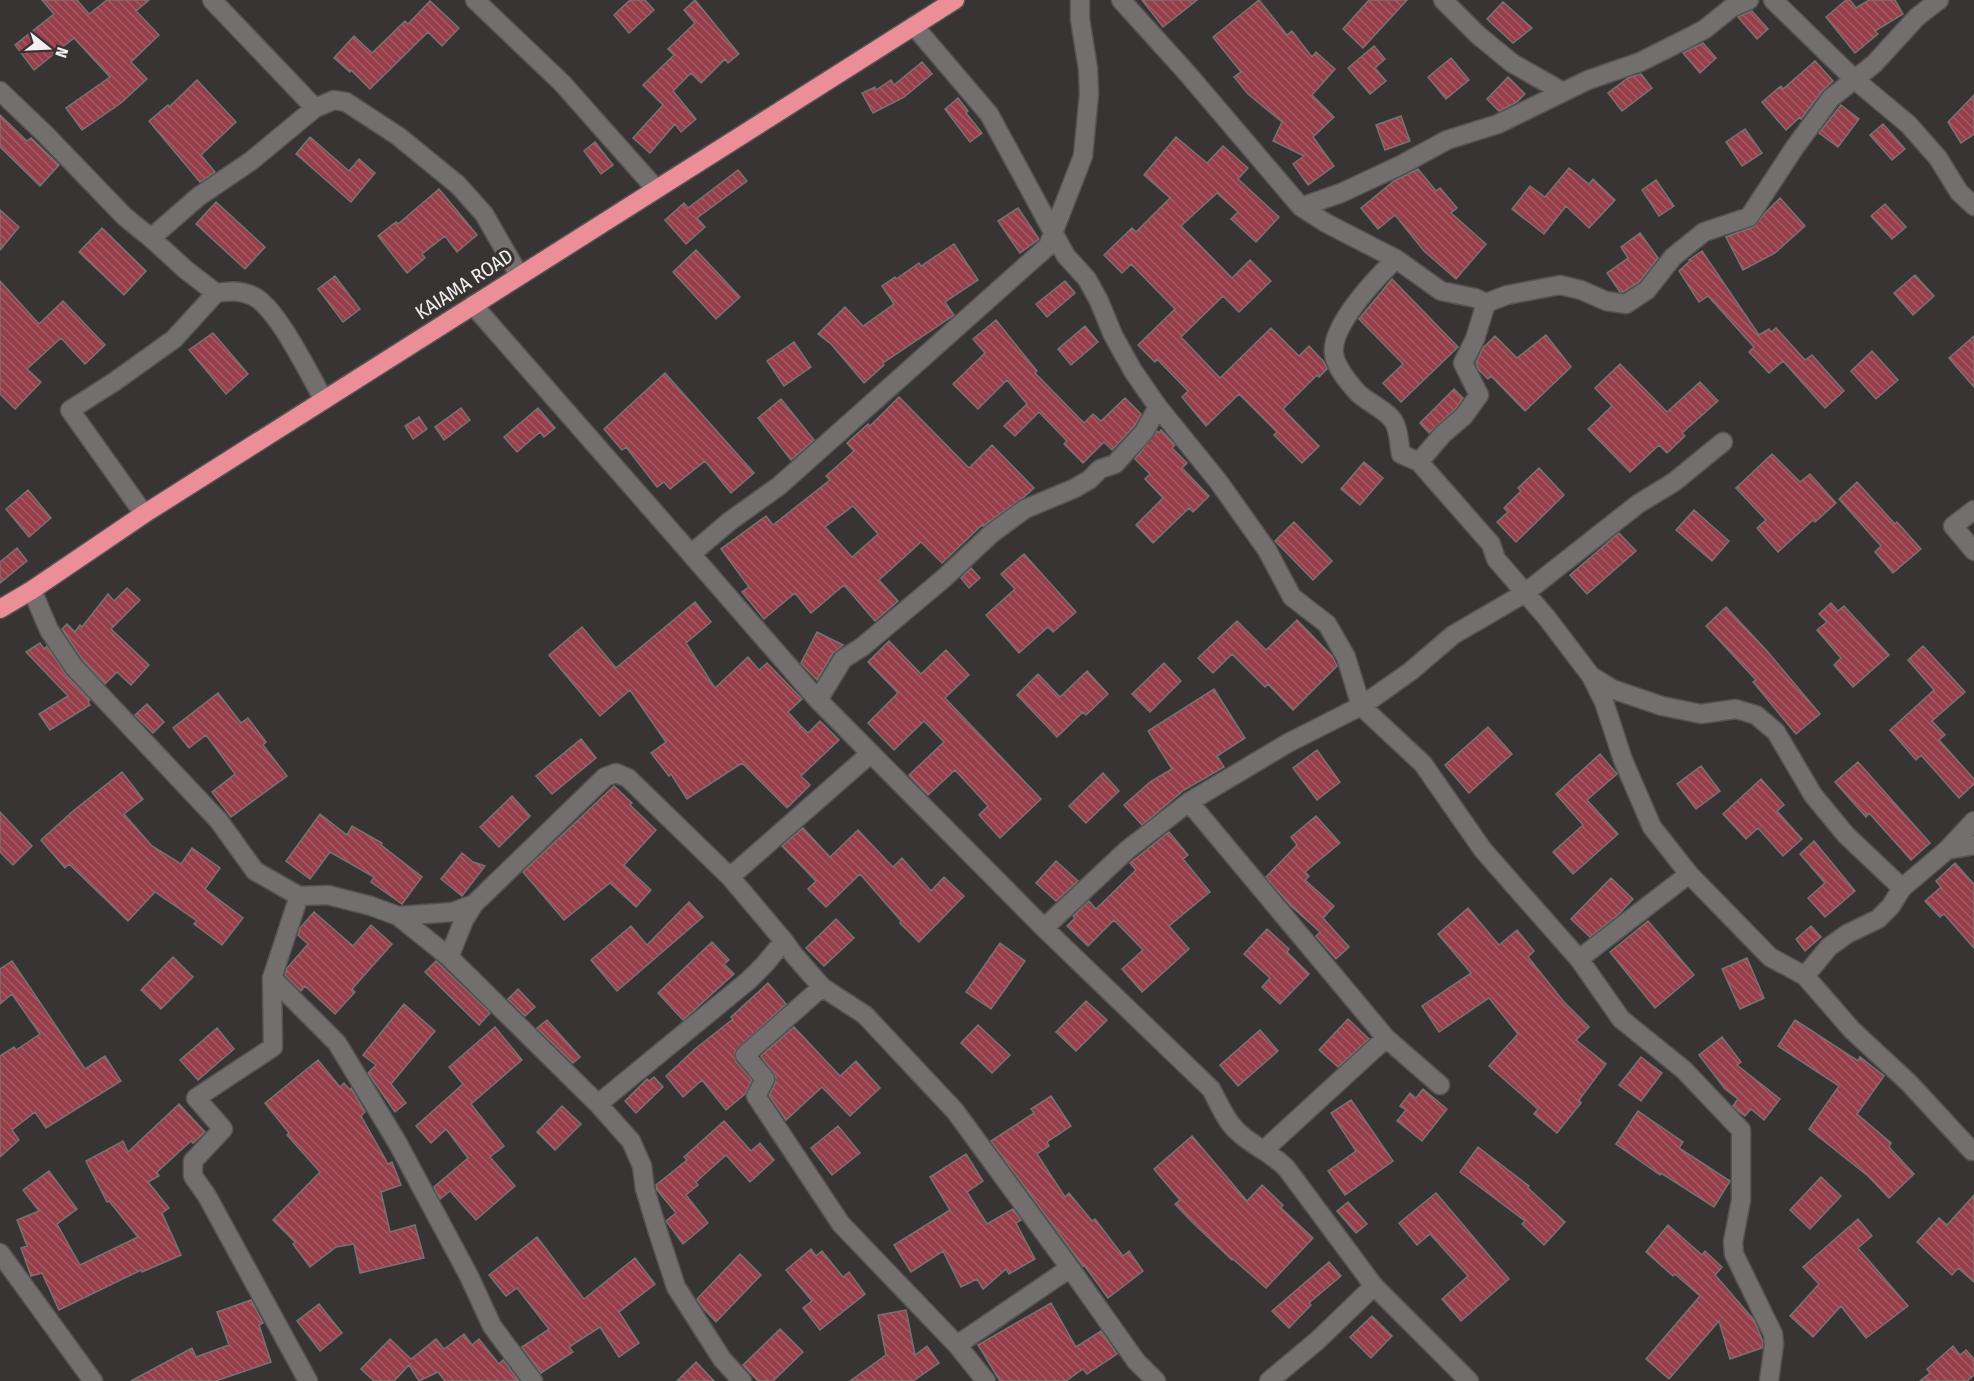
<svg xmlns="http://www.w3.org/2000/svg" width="1974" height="1381" viewBox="0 0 1974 1381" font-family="'Fira Sans Condensed',sans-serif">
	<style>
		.building { fill: url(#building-back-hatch); stroke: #787373; stroke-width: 1.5; fill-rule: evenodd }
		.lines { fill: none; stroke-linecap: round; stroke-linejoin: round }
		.minor-casing { stroke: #575353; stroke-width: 21 }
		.highway-casing { stroke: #575353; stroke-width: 21 }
		.minor { stroke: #746f6f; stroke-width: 18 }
		.highway { stroke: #eb8e97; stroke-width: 18 }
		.labels { text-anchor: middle; stroke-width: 6; stroke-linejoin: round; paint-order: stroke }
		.street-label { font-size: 20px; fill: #f2f0f0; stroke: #383434 }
	</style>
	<defs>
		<pattern id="building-back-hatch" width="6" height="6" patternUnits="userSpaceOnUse" patternTransform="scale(1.5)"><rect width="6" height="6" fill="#963e4a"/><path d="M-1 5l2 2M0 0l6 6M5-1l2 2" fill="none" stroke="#a55a64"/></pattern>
	</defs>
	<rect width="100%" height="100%" fill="#383434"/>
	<path class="building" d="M42 0H77L89 14 107 0H149L136 11 159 35 131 62 147 79 121 103 82 130 66 108 110 77 74 38 34 70 15 45 54 14Z
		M630 0H645L654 10 629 33 614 15Z
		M695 0 739 54 728 63 725 59 701 83 691 73 673 91 696 119 681 132 675 124 650 153 633 138 663 105 643 85 674 55 668 49 695 23 684 10Z
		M1142 0H1197L1163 27Z
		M1259 0 1287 35 1292 31 1312 57 1316 52 1335 69 1312 95 1334 117 1313 137 1334 166 1308 185 1293 164 1304 156 1273 141 1282 122 1248 94 1234 77 1241 72 1213 37Z
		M1369 0H1407L1363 48 1343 29Z
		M1846 0H1850L1856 8 1869 0H1895L1903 14 1875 31 1878 34 1855 53 1826 17Z
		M430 1 459 28 442 46 428 32 370 89 351 70 350 72 334 58 354 36 372 53 405 21 408 24Z
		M1503 2 1532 28 1513 43 1487 19Z
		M1752 11 1768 29 1757 39 1738 17Z
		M1703 43 1716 58 1700 73 1683 53Z
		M1374 46 1385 59 1375 68 1386 81 1370 94 1348 68Z
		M1451 58 1469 80 1446 99 1428 77Z
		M1815 61 1833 81 1822 91 1801 119 1799 118 1786 130 1762 102 1781 86 1783 89Z
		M922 62 932 74 904 97 873 113 862 93 875 87 876 90 891 80 894 85Z
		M1641 74 1652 88 1622 111 1608 93 1628 78Z
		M1508 77 1525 94 1517 102 1499 111 1487 99Z
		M197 80 236 122 201 155 215 172 200 182 149 121 168 105 169 107Z
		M1974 95V134L1961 143 1948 122Z
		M958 98 968 111 966 113 982 133 970 142 945 109Z
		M1841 105 1859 119 1838 147 1819 133Z
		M0 115 27 141 31 138 59 165 40 186 0 147Z
		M1401 116 1410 141 1385 150 1376 125Z
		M1883 124 1905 149 1892 160 1870 135Z
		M1745 129 1762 153 1742 166 1726 142Z
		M310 137 349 171 359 159 375 173 351 202 296 154Z
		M1176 137 1207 163 1223 146 1248 168 1238 179 1279 217 1256 242 1231 219 1238 212 1217 193 1181 226 1232 278 1250 260 1271 281 1239 312 1223 296 1181 337 1220 378 1271 328 1299 356 1309 346 1324 362 1327 369 1319 377 1317 375 1283 409 1319 446 1302 463 1274 435 1277 432 1239 394 1206 426 1182 397 1188 391 1157 359 1155 362 1138 345 1175 309 1131 264 1122 273 1104 255 1132 228 1136 232 1170 198 1144 175Z
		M595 142 613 165 601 174 584 151Z
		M1569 168 1589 184 1593 179 1615 200 1589 228 1566 206 1544 234 1512 209 1530 186 1545 197Z
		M1418 169 1436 191 1440 188 1457 208 1451 213 1486 244 1456 279 1424 251 1395 215 1378 229 1361 208 1394 181Z
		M738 170 747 181 697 218 705 227 686 244 665 220 684 203 688 208Z
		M1656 180 1674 206 1659 216 1642 190Z
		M439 189 477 235 457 252 445 236 422 254 425 258 407 273 378 236 396 222 398 224Z
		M1780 198 1805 226 1775 253 1743 270 1726 237 1753 227 1767 211Z
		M216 202 265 247 245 269 196 224Z
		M1885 204 1906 227 1892 239 1871 216Z
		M1018 208 1039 239 1020 253 998 221Z
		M0 210 19 227 0 250Z
		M102 228 146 271 124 295 79 252Z
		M1640 233 1658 258 1639 282 1623 292H1620L1607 273 1628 258 1621 247Z
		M954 244 978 280 945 302 954 315 883 363 884 365 864 383 831 344 818 334 845 307 863 326 894 304 882 286 895 277 896 279 919 263 921 266Z
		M696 250 740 297 716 319 673 272Z
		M1702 251 1759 335 1769 329 1771 332 1776 328 1805 360 1812 355 1844 391 1825 408 1783 361 1769 373 1749 352 1754 347 1708 296 1699 302 1679 271 1690 261 1689 260Z
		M1915 275 1934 296 1913 315 1894 293Z
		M335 276 360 309 343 322 318 289Z
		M1392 279 1458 347 1401 402 1383 383 1403 364 1359 319Z
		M0 281 39 324 63 301 105 345 85 364 61 338 27 369 41 382 15 409 0 394Z
		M1065 281 1075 293 1047 317 1036 304Z
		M996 320 1037 371 1035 373 1084 423 1093 414 1101 421 1125 398 1141 414 1135 425 1112 450 1104 442 1083 463 1064 444 1067 441 1039 412 1015 436 1004 426 1027 404 1007 380 978 409 953 384 985 353 973 339Z
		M1085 326 1098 342 1071 365 1058 349Z
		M213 333 248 374 226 394 189 350Z
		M1546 335 1571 367 1525 411 1491 376 1488 379 1479 370 1476 363 1483 348 1495 336 1517 358Z
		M1974 336V387L1949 358Z
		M794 342 811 367 784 386 767 361Z
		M1872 351 1898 380 1876 399 1851 371Z
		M1620 364 1667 412 1700 382 1718 401 1682 433 1685 436 1667 453 1659 445 1630 472 1588 429 1612 406 1595 388Z
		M665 373 754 473 731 493 705 461 670 489 664 482 657 487 626 447 622 450 604 429Z
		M1454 389 1463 398 1456 408 1429 433 1420 423Z
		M899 397 969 468 992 445 1034 488 1024 497 983 526 982 525 942 563 921 542 879 580 898 601 875 621 844 585 811 613 795 593 764 619 742 592 749 587 721 549 766 516 773 525 830 480 826 476 854 451 847 443 868 424 870 426ZM853 506 878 534 852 557 825 527Z
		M781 399 814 440 791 460 758 418Z
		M461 408 470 420 444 440 435 427Z
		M538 408 555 428 544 437 540 432 517 452 504 437Z
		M419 417 427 429 413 439 405 426Z
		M1161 430 1175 445 1172 448 1187 463 1182 468 1209 496 1193 512 1189 508 1153 543 1136 525 1163 498 1145 479 1150 474 1135 459 1157 431 1159 433Z
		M1772 454 1800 482 1810 474 1836 503 1815 522 1813 520 1778 552 1757 528 1766 520 1736 488Z
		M1364 462 1383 478 1360 505 1341 489Z
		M1539 468 1564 495 1516 542 1497 522 1508 512 1504 508 1521 491 1518 488Z
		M1857 482 1895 524 1897 522 1921 549 1893 573 1875 552 1881 546 1839 499Z
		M28 490 51 518 29 537 6 509Z
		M1694 510 1729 541 1712 561 1676 530Z
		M1294 522 1332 561 1313 580 1275 541Z
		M1619 533 1636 551 1587 594 1570 575Z
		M17 548 27 561 0 583V562Z
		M1024 554 1076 612 1053 632 1048 627 1019 653 986 615 1015 589 1001 574Z
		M971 568 980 578 969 588 961 578Z
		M127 588 140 600 111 629 149 665 131 685 117 672 105 684 83 660 62 629 67 624 75 632 80 625 82 627 108 594 114 601Z
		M695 602 711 622 686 643 715 688 748 657 759 670 767 663 802 699 788 712 801 726 799 729 802 727 808 733 820 721 839 740 801 776 810 785 787 808 742 763 687 799 671 774 669 776 651 753 666 742 630 690 600 716 549 655 582 627 616 668Z
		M1831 603 1838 611 1844 606 1889 655 1853 687 1834 665 1841 658 1817 630 1827 622 1819 614Z
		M1726 607 1767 651 1820 714 1796 734 1753 682 1756 680 1706 626Z
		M1297 620 1332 656 1337 666 1293 710 1268 684 1265 687 1232 654 1213 673 1198 658 1237 621 1266 650Z
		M817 632 843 645 833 653 817 680 801 663Z
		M889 641 921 674 946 650 969 675 945 698 1041 799 1000 838 979 815 988 806 955 770 928 795 909 775 944 742 924 721 894 750 868 723 898 693 868 662Z
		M40 643 44 649 47 646 66 675 90 700 88 702 90 705 50 730 39 714 68 696 26 652Z
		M1923 646 1965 692 1932 721 1945 735 1939 740 1974 779V784L1959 798 1921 755 1916 760 1890 730 1934 690 1908 660Z
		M1164 663 1181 681 1150 712 1132 694Z
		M1087 671 1108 694 1086 715 1083 712 1057 737 1017 695 1038 674 1060 697Z
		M1214 689 1245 738 1217 756 1224 767 1184 790 1142 825 1124 805 1150 782 1172 769 1148 731Z
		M218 693 241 723 248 718 266 742 263 745 287 776 231 817 212 792 235 774 206 735 189 748 173 728Z
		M147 704 164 722 153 733 135 715Z
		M1488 727 1512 754 1469 793 1445 765Z
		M581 739 596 758 552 794 536 776Z
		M1317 750 1340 782 1317 800 1293 768Z
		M1600 754 1617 774 1587 800 1618 834 1573 874 1553 852 1583 825 1556 794Z
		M1858 762 1930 843 1911 860 1869 813 1866 817 1835 782Z
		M1701 766 1720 791 1696 809 1677 784Z
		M122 772 143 799 124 814 152 846 181 864 192 848 220 868 205 889 243 918 222 945 194 924 197 921 155 892 128 921 69 864 65 868 41 840 73 811Z
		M1103 773 1119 791 1086 823 1069 806Z
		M1761 779 1784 805 1777 811 1802 839 1783 856 1758 828 1746 839 1723 814Z
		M614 786 632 803 630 805 656 830 624 865 651 890 636 907 610 883 564 920 523 872Z
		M512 796 530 816 499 847 480 827Z
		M0 812 32 846 13 865 0 852Z
		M320 814 347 835 352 826 382 843 381 845 422 877 402 904 371 882 374 877 330 852 310 879 286 861Z
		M1316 816 1340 843 1305 872 1309 876 1305 880 1334 906 1323 918 1349 947 1336 959 1316 936 1320 932 1291 906 1266 877 1297 845 1291 837Z
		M803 828 830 857 858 830 893 867 902 858 931 891 944 877 964 896 919 942 900 923 901 921 860 874 826 907 808 889 816 881 782 846Z
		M1169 832 1188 855 1183 859 1210 892 1169 926 1189 949 1142 992 1122 969 1143 950 1114 920 1088 946 1067 926 1075 918 1073 916 1089 901 1096 909 1136 870 1130 863Z
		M1814 841 1855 891 1825 917 1808 898 1825 883 1800 854Z
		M462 853 473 862 485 866 462 896 441 879Z
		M1056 861 1078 881 1056 901 1036 883Z
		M1955 863 1974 884V948L1944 914 1940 917 1925 901 1941 887 1936 881Z
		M1611 878 1633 899 1619 914 1590 937 1571 919Z
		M689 902 703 917 617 991 591 960 631 926 647 945Z
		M1468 908 1499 945 1517 930 1534 951 1528 957 1564 1002 1589 1027 1576 1040 1606 1064 1579 1100 1581 1103 1557 1133 1534 1114 1538 1109 1489 1066 1518 1034 1489 998 1439 1032 1422 1006 1471 973 1438 934Z
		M314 912 353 946 371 925 392 944 352 989 355 992 335 1014 305 986 301 991 285 975 287 968 308 944 298 935 300 928Z
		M836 919 854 938 824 966 806 948Z
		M1648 921 1694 975 1655 1008 1610 952Z
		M1811 926 1821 937 1805 951 1796 939Z
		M1267 929 1289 949 1287 952 1309 974 1280 1004 1262 987 1270 978 1244 954Z
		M712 942 729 960 724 964 734 974 683 1020 658 993Z
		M1000 943 1025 961 991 1009 966 992Z
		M173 957 193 977 161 1009 141 990Z
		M1747 958 1764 998 1740 1009 1722 969Z
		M12 961 85 1069 105 1056 121 1081 46 1128 35 1112 12 1130 19 1140 0 1157V1056L14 1047 16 1050 40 1034 12 994 0 1004V969Z
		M436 961 490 1013 479 1025 425 972Z
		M768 983 786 1004 735 1051 736 1062 752 1080 745 1094 726 1110 702 1080 683 1097 666 1076 695 1049 733 1019 731 1017Z
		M518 989 535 1007 525 1016 508 999Z
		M1086 1001 1107 1020 1076 1051 1056 1032Z
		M404 1004 435 1031 391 1084 406 1103 395 1112 368 1073 376 1065 363 1055Z
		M1348 1019 1369 1039 1338 1067 1319 1050Z
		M547 1020 580 1057 573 1063 537 1028Z
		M1795 1020 1858 1061 1860 1057 1884 1076 1857 1114 1891 1143 1889 1147 1914 1174 1889 1198 1868 1176 1809 1129 1839 1086 1778 1046Z
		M978 1025 1010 1055 992 1073 961 1043Z
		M495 1027 522 1060 471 1104 504 1146 490 1157 515 1186 476 1220 450 1191 440 1199 434 1187 468 1158 446 1129 431 1143 416 1126 463 1084 449 1067Z
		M794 1027 840 1076 856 1061 880 1088 850 1116 822 1087 786 1120 769 1095 775 1084 776 1077 761 1056Z
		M217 1028 234 1049 198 1080 180 1060Z
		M1260 1030 1278 1051 1238 1086 1220 1065Z
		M1722 1037 1741 1062 1737 1065 1780 1099 1764 1120 1751 1109 1745 1116 1737 1110 1733 1106 1738 1099 1725 1089 1699 1055Z
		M1641 1057 1662 1073 1641 1101 1619 1085Z
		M318 1060 340 1087 344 1083 350 1090 351 1088 365 1112 361 1116 388 1164 392 1162 401 1185 381 1192 390 1232 415 1225 424 1258 360 1273 354 1244 336 1247 310 1267 293 1244 295 1242 273 1220 320 1172 287 1135 289 1133 265 1103Z
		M654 1077 663 1087 636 1113 625 1101 647 1079 649 1081Z
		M1423 1089 1447 1109 1422 1141 1397 1121 1406 1110 1400 1106 1410 1093 1416 1098Z
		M1051 1096 1071 1126 1047 1142 1049 1146 1037 1154 1065 1197 1069 1193 1092 1221 1095 1219 1123 1256 1129 1251 1143 1271 1108 1298 1084 1265 1083 1266 991 1141 1034 1113 1031 1109Z
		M1351 1100 1393 1161 1345 1195 1328 1171 1356 1151 1331 1113Z
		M179 1104 205 1132 193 1143 191 1141 157 1172 159 1176 148 1182 169 1208 162 1213 181 1255 142 1272 141 1270 59 1310 42 1273 31 1276 21 1248 27 1246 17 1220 39 1211 23 1190 49 1171 77 1209 57 1224 80 1265 138 1237 109 1201 107 1202 86 1161 123 1141 128 1152Z
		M562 1106 581 1124 555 1150 537 1132Z
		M1638 1111 1683 1142 1679 1148 1730 1181 1714 1207 1661 1173 1660 1175 1616 1144Z
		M724 1121 751 1151 760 1143 774 1160 750 1182 726 1155 696 1182 698 1185 686 1195 708 1223 683 1244 666 1221 676 1213 657 1190 656 1185 687 1160 684 1157Z
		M838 1126 860 1153 832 1175 811 1148Z
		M1192 1136 1247 1201 1262 1185 1283 1205 1281 1208 1313 1238 1266 1288 1233 1259 1232 1260 1191 1221 1175 1204 1180 1200 1154 1169Z
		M1478 1147 1529 1186 1528 1188 1565 1222 1544 1245 1522 1224 1525 1221 1460 1172Z
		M966 1154 983 1181 967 1192 987 1224 1013 1209 1021 1220 1016 1223 1035 1259 1009 1274 1006 1269 983 1289 977 1279 961 1287 943 1251 911 1272 894 1245 950 1210 930 1177Z
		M1821 1177 1841 1196 1810 1229 1790 1210Z
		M1436 1193 1509 1279 1461 1321 1442 1299 1468 1276 1430 1234 1417 1245 1399 1223Z
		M1974 1195V1282L1958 1268 1952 1275 1917 1242 1939 1218 1947 1225Z
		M1348 1202 1367 1224 1356 1233 1337 1211Z
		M1858 1219 1872 1236 1858 1248 1908 1306 1866 1338 1841 1306 1813 1337 1790 1316 1819 1284 1803 1267Z
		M1668 1225 1702 1255 1705 1251 1722 1267 1715 1275 1754 1320 1763 1342 1762 1348 1730 1359 1719 1321 1669 1379 1646 1359 1700 1296 1675 1274 1673 1276 1646 1252Z
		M537 1237 584 1299 635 1258 655 1284 619 1312 639 1343 619 1357 600 1327 569 1347 573 1352 541 1373 522 1347 549 1329 517 1288 506 1296 489 1275Z
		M811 1249 816 1256 822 1251 843 1277 849 1272 865 1294 820 1330 803 1308 812 1301 786 1270Z
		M740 1254 761 1275 716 1322 704 1309 697 1299Z
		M1329 1262 1341 1276 1309 1303 1311 1305 1289 1328 1272 1311Z
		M251 1300 263 1323 259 1325 271 1362 216 1381H131L192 1348 196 1357 229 1345 217 1312Z
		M1051 1303 1076 1347 1101 1331 1117 1354 1087 1374 1083 1369 1066 1381H1000L978 1345Z
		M319 1304 342 1333 320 1351 297 1321Z
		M906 1310 915 1355 927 1346 939 1363 913 1381H850L886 1355 878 1315Z
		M1372 1316 1392 1336 1371 1358 1350 1337Z
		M780 1329 803 1352 773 1381H758L743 1365Z
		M464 1334 472 1345 479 1339 499 1364 503 1360 519 1381H445L438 1372 419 1381 409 1365 394 1381H374L361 1369 390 1339 411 1359 436 1339 444 1349Z
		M1953 1346 1960 1355 1966 1350 1974 1359V1375L1967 1381H1920L1930 1373 1927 1369Z
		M696 1362 714 1381H677Z"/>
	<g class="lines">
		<defs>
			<path id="minor" d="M212 0 315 108
				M475 0 562 83 656 189
				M1080 0V19L1088 69 1089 94 1083 156 1048 246 779 486 730 521 691 554 818 700 1044 928 1211 1089C1219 1103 1225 1120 1237 1131 1252 1146 1273 1153 1287 1169L1374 1286 1469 1381
				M1121 0 1187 73 1301 207 1326 223 1396 259 1441 291 1475 298 1486 303 1475 339 1463 363 1479 395 1464 416 1443 434 1419 462 1491 544 1496 559 1547 618 1591 676 1604 702 1623 760 1652 827 1689 874 1579 959 1621 1019 1684 1070 1741 1130V1200L1733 1242 1734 1254 1773 1334 1774 1344 1769 1381
				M1443 0 1478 35 1512 63 1563 92
				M1773 0 1854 79 1909 125 1938 158 1959 192 1974 206
				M0 91 45 134 125 217 151 238 186 270 216 293 174 339 114 382 70 410 144 514
				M1301 207 1341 193 1401 165 1447 140 1498 124 1588 80 1640 62 1688 38 1705 29 1731 8 1749 0
				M151 238 198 197 251 161 315 108 334 100 346 102 398 136 458 185 484 214 519 275
				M1396 259C1377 277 1330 326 1334 354 1336 368 1348 382 1358 393 1367 402 1388 411 1394 422 1399 430 1399 444 1401 454L1419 462
				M216 293C229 291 240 290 253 296 277 307 309 374 324 400
				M1486 303 1507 295 1560 285 1581 290 1606 301 1626 304 1647 290 1673 257 1704 232 1749 217 1795 147 1831 98 1874 64 1917 17 1939 0
				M473 305 691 554
				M1158 407 1218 481 1267 550 1292 597 1327 624 1346 657 1361 706 1423 764 1483 850 1579 959
				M1974 510 1953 526 1974 551
				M32 590 49 630 74 667 219 821 255 871 299 896 328 895 371 906 398 916 449 957 598 1104 631 1141 642 1166 645 1189 657 1229 676 1287 722 1359 742 1381
				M1591 676 1612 689 1662 706 1701 714 1736 709 1756 715 1776 732 1813 795 1846 835 1902 888 1891 906 1878 919 1847 934 1829 947 1805 976 1770 957 1689 874
				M818 700 843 659 862 647 943 579 991 534 1025 509 1073 489 1089 480 1100 469 1115 464 1144 432 1158 407 1133 371 1113 335 1099 301 1087 279 1066 256 989 114 914 26
				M1189 802 1386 1038 1264 1150
				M1947 850 1974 845
				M730 877 870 754
				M1902 888 1947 850 1974 821
				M299 896 272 978 273 1047 196 1098 223 1129 193 1161V1176L207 1196 308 1381
				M398 916 453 912 474 904
				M1044 928 1127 850 1189 802 1288 743 1361 706 1377 695 1411 671 1453 635 1525 593 1638 504 1674 482 1723 442
				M784 941 794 955 822 987 745 1055 765 1079 756 1096 841 1224 957 1345
				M449 957 464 920 474 904 605 777 616 773 628 778 730 877 784 941 764 965 749 980 598 1104
				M1805 976 1852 1030 1909 1083 1972 1151 1974 1149
				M272 978 337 1043 397 1142 469 1276 492 1326 533 1381
				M822 987 865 1015 955 1111 1070 1268
				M1386 1038 1440 1085
				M0 1253 93 1381
				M986 1381 957 1345 1070 1268 1136 1361 1156 1381
				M1269 1381 1318 1340 1374 1286"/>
			<path id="highway" d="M0 609 32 590 144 514 955 0"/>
		</defs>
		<use href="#minor" class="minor-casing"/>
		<use href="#highway" class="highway-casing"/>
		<use href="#minor" class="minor"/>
		<use href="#highway" class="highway"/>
	</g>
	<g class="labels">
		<g class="street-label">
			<text transform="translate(464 284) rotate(-33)" y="7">KAIAMA ROAD</text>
		</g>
	</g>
	<g transform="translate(48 48) rotate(108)" stroke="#383434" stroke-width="4.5" paint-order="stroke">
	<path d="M0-4.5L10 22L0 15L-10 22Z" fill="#f2f0f0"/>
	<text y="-9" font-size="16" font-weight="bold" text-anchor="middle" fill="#f2f0f0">N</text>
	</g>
</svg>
